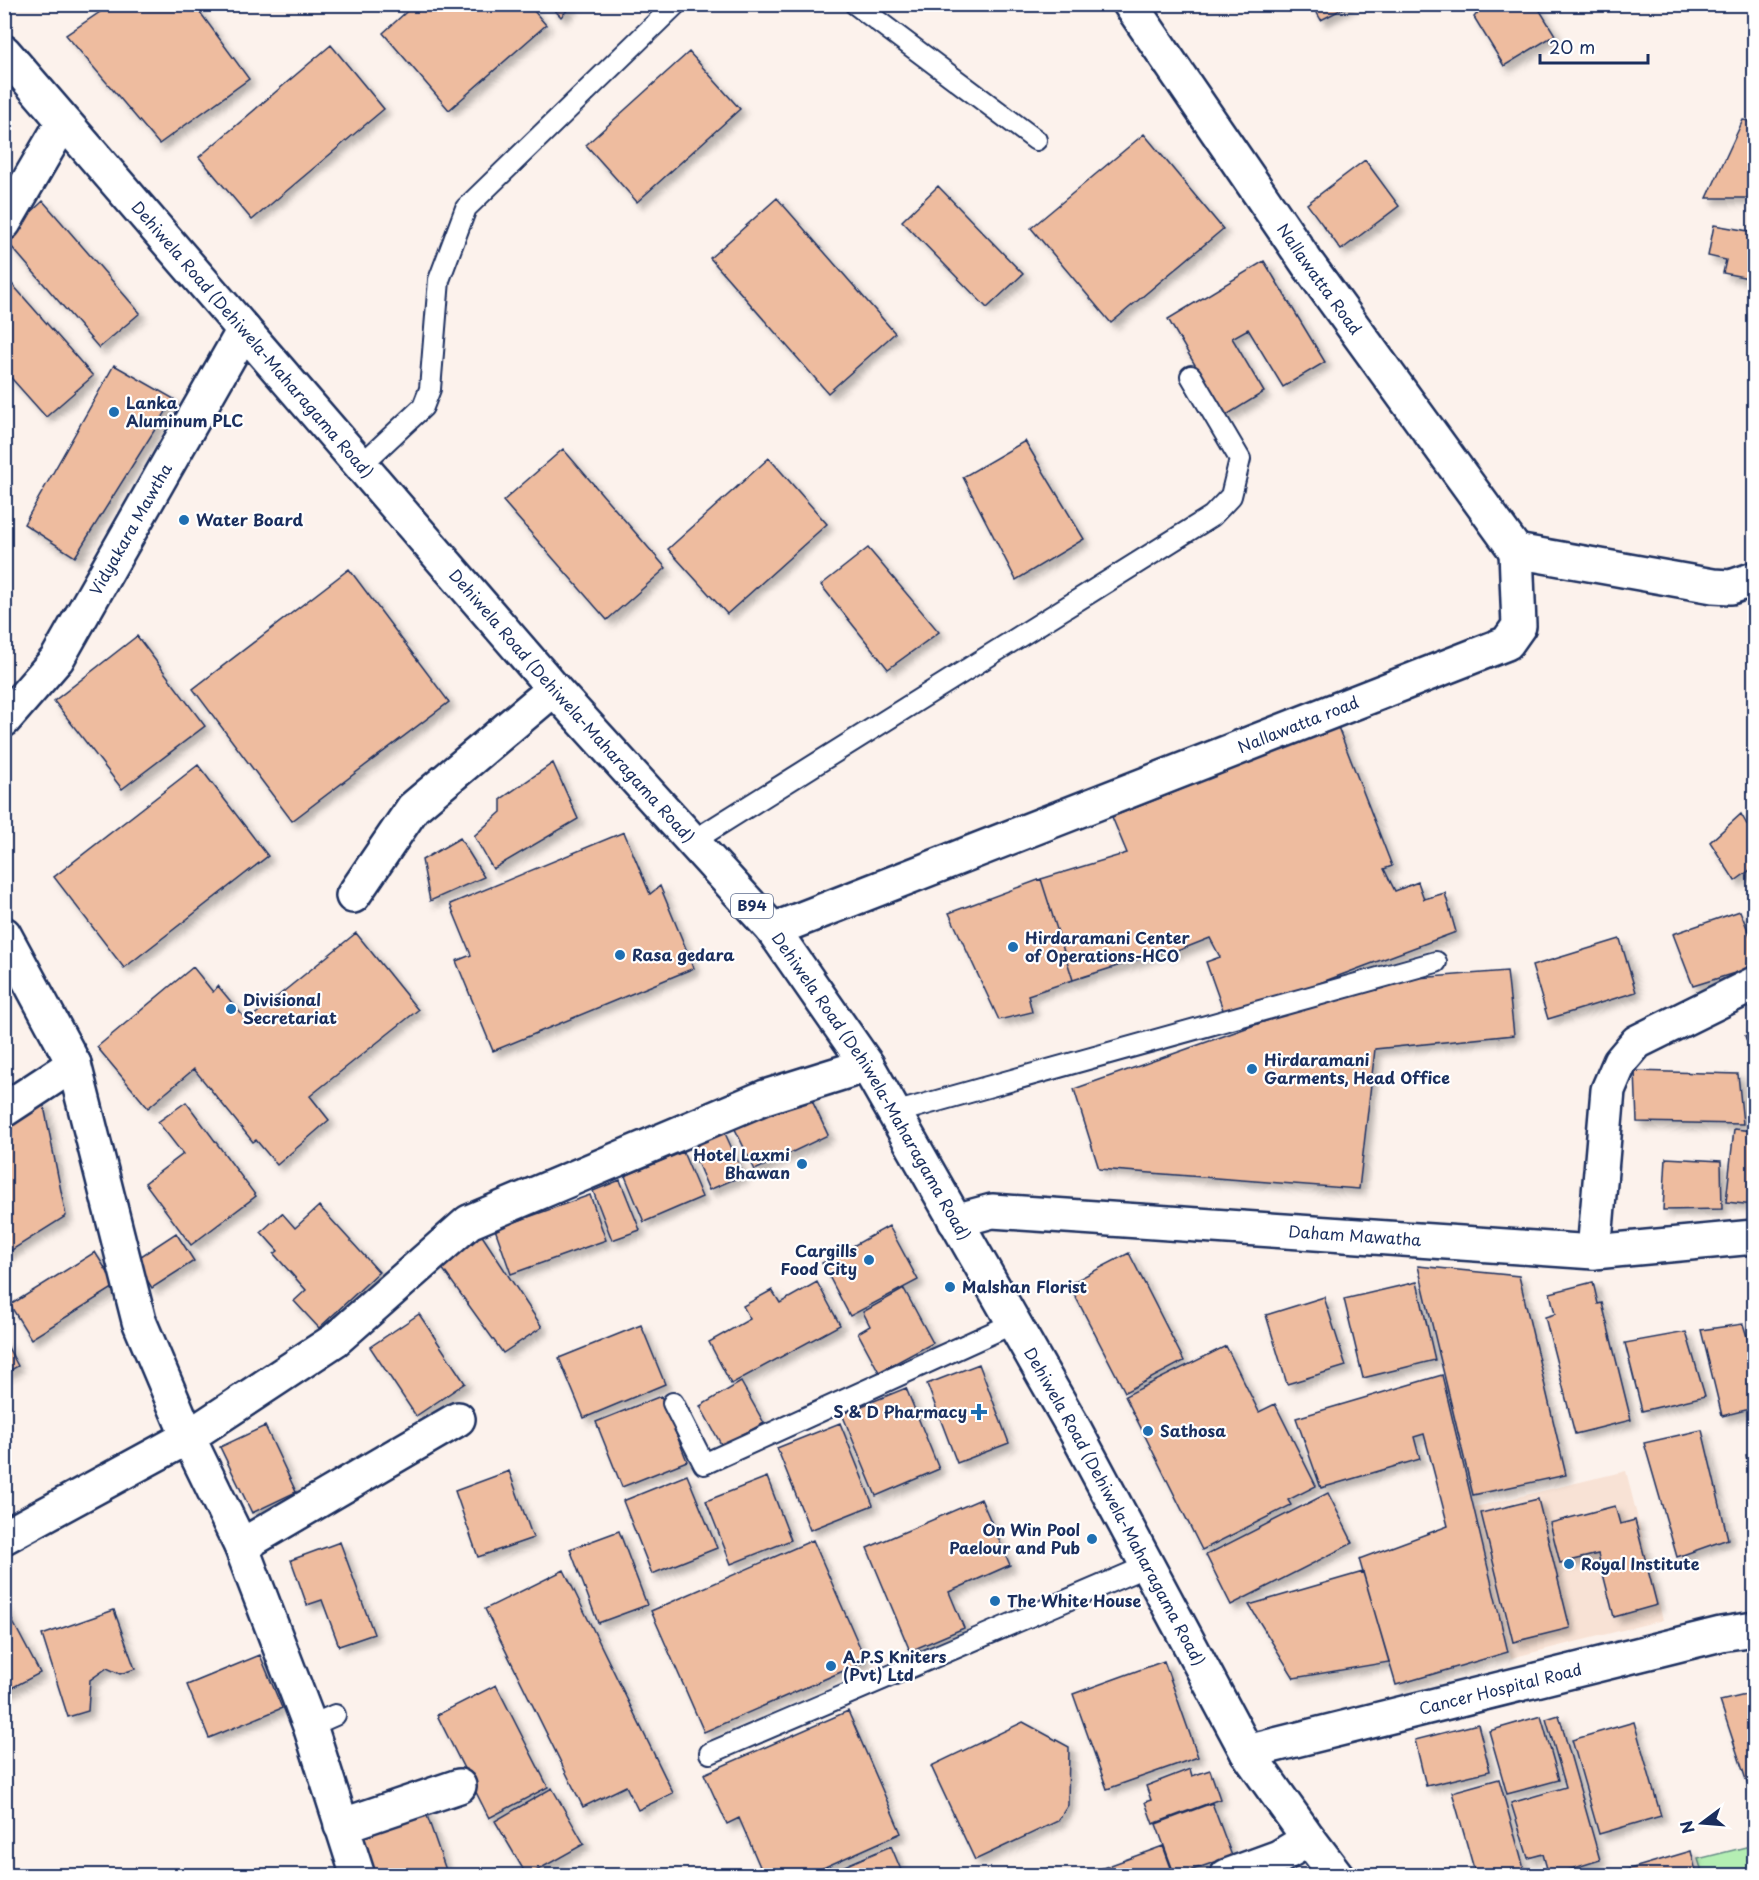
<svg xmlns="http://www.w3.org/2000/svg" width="1759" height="1880" viewBox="0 0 1759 1880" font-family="'Playpen Sans',sans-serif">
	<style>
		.built { fill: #f8e2d5 }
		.green { fill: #b4eeb3; stroke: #688e88; stroke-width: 1.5 }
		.building { fill: #eebc9f; stroke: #1b2f5e; stroke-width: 1.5; filter: url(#shadow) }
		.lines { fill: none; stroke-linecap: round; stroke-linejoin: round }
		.service-casing { stroke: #1b2f5e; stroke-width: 24 }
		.minor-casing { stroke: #1b2f5e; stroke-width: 38 }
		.tertiary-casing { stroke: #1b2f5e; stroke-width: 38 }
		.primary-casing { stroke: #1b2f5e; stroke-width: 38 }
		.service { stroke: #fff; stroke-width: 20 }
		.minor { stroke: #fff; stroke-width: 33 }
		.tertiary { stroke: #fff; stroke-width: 33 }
		.primary { stroke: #fff; stroke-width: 33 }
		.poi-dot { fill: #1f6fb2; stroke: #fff; stroke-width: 2 }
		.labels { text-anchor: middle; stroke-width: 4.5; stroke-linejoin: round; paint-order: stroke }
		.shield { fill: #fff; stroke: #5f6d8e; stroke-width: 1.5 }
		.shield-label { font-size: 15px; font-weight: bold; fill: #1b2f5e }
		.street-label { font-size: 16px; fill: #1b2f5e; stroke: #fff }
		.poi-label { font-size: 16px; font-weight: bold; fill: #1b2f5e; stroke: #fff; text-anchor: start }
	</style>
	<defs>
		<filter id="shadow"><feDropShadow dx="5.5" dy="5.5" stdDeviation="3" flood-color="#0004"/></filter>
	</defs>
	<rect width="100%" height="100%" fill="#fcf2ec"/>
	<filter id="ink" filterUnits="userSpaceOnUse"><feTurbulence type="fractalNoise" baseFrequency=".0167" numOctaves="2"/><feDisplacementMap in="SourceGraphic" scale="12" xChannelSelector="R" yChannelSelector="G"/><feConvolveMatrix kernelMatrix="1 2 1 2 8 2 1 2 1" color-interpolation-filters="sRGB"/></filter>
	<g filter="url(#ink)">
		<path class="built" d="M1626 1471 1663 1620 1511 1658 1475 1507Z"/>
		<path class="green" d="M1754 1845V1875H1703L1698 1859Z"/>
		<path class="building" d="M112 4H194L249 79 159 144 66 35Z
			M415 4H528L546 25 449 110 383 33Z
			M549 4H573L561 17Z
			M1312 4H1352L1321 20Z
			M1485 4H1536L1555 35 1504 66 1474 17Z
			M331 45 384 109 252 220 199 157Z
			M689 52 740 109 637 202 586 145Z
			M1743 120 1754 122V198H1707Z
			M1144 134 1223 229 1111 323 1031 228Z
			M1365 160 1399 206 1341 250 1307 204Z
			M938 186 1023 274 987 308 902 221Z
			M777 198 895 333 828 393 710 258Z
			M43 201 140 313 99 348 4 238Z
			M1714 225 1754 232V279L1723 273 1726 260 1708 256Z
			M1264 261 1325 362 1283 387 1248 329 1232 338 1264 392 1225 416 1168 319Z
			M12 284 93 376 46 417 4 370V290Z
			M114 365 174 399 75 557 24 524Z
			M1025 441 1084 539 1016 580 963 477Z
			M563 449 666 568 607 620 503 501Z
			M769 458 827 524 727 614 668 549Z
			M868 548 939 632 888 669 821 585Z
			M349 569 449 702 292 821 193 689Z
			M137 636 205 726 122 789 54 701Z
			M1338 727 1392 866 1384 869 1395 891 1418 882 1424 899 1445 893 1456 932 1226 1018 1206 962 1220 957 1210 938 1167 955 1165 951 1073 980 1041 879 1127 853 1112 817Z
			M553 763 578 819 493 869 474 836 501 812V799Z
			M198 765 268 856 124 968 54 877Z
			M1741 814 1754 837V867L1735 881 1710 842Z
			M624 832 650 894 660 886 694 968 493 1051 456 961 471 955 450 904Z
			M460 838 484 877 430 901 422 860Z
			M1041 879 1073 980 1028 995 1032 1012 999 1020 949 913Z
			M1740 911 1754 945V967L1693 986 1673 934Z
			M356 933 418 1010 310 1096 329 1120 277 1165 256 1140 253 1142 194 1069 148 1108 97 1047 193 967 213 992 218 986 247 1021Z
			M1620 939 1636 992 1548 1019 1532 966Z
			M1507 971 1514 1035 1375 1049 1359 1189 1099 1169 1074 1089 1379 981Z
			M1754 1032V1061L1745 1036Z
			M1635 1071 1738 1074 1743 1124 1637 1122Z
			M807 1090 828 1135 755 1170 733 1125Z
			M43 1101 66 1216 4 1255V1125Z
			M186 1102 256 1196 191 1245 145 1183 183 1154 158 1122Z
			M1734 1129 1754 1131V1205L1726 1202Z
			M724 1131 744 1175 709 1190 690 1146Z
			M683 1152 702 1197 644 1222 625 1176Z
			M1666 1158 1721 1161 1722 1209 1663 1210Z
			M620 1180 640 1230 612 1240 593 1191Z
			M590 1195 606 1240 511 1274 495 1229Z
			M319 1206 379 1272 319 1328 294 1301 306 1290 274 1254 278 1251 261 1232 282 1213 295 1228Z
			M889 1226 918 1280 850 1316 822 1263Z
			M479 1231 542 1327 503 1353 437 1261Z
			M176 1233 194 1261 152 1288 135 1260Z
			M95 1252 116 1286 31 1339 10 1305Z
			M1129 1253 1184 1361 1125 1392 1069 1284Z
			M1418 1266 1519 1276 1566 1475 1473 1495Z
			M817 1282 840 1325 731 1384 709 1342 750 1319 743 1306 772 1290 780 1303Z
			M1417 1282 1435 1360 1363 1378 1344 1299Z
			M1593 1282 1598 1304 1602 1303 1631 1420 1575 1434 1545 1317 1555 1314 1550 1293Z
			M904 1289 933 1343 879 1372 858 1333 870 1326 863 1312Z
			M1324 1297 1346 1366 1287 1384 1266 1315Z
			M419 1314 465 1383 416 1416 370 1347Z
			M1743 1324 1754 1359V1408L1722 1416 1701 1330Z
			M641 1325 665 1384 584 1418 559 1358Z
			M1686 1332 1705 1396 1642 1411 1625 1343Z
			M4 1340 18 1366 4 1374Z
			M1226 1346 1259 1412 1275 1404 1316 1486 1288 1500 1291 1505 1202 1550 1125 1396Z
			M979 1364 1009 1443 957 1463 927 1384Z
			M1442 1375 1508 1652 1396 1685 1359 1559 1448 1526 1424 1434 1414 1437 1420 1459 1321 1488 1296 1418Z
			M741 1382 764 1423 722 1446 700 1406Z
			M906 1388 939 1469 876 1496 842 1414Z
			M661 1396 687 1461 622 1487 596 1422Z
			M840 1423 873 1505 810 1530 777 1448Z
			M265 1426 296 1492 252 1513 220 1447Z
			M1702 1430 1728 1539 1677 1557 1644 1443Z
			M1754 1454V1499L1746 1455Z
			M509 1471 533 1538 478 1557 455 1491Z
			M687 1475 717 1548 652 1574 623 1501Z
			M767 1477 791 1540 731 1564 706 1501Z
			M1328 1493 1353 1543 1231 1605 1206 1555Z
			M981 1499 1010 1565 949 1592 964 1628 910 1651 867 1548Z
			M1538 1499 1570 1628 1513 1642 1481 1513Z
			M1615 1506 1620 1524 1635 1520 1657 1605 1614 1617 1598 1554 1560 1563 1550 1523Z
			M619 1531 647 1605 598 1623 570 1549Z
			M813 1540 866 1661 704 1732 651 1611Z
			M340 1542 374 1634 339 1646 322 1600 307 1605 291 1560Z
			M564 1570 673 1793 638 1810 626 1786 583 1807 485 1609Z
			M1363 1572 1389 1662 1294 1678 1249 1605Z
			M4 1605 40 1673 4 1692Z
			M114 1610 135 1669 120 1674 107 1668 90 1680 88 1711 68 1717 42 1635Z
			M260 1655 282 1708 209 1738 187 1685Z
			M1164 1661 1198 1757 1107 1789 1073 1694Z
			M496 1685 548 1787 489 1818 437 1715Z
			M1754 1693V1798H1752L1720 1701Z
			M848 1711 901 1833 805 1876H764L739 1818 727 1824 704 1774Z
			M1559 1715 1600 1860 1549 1876 1543 1854 1528 1858 1511 1803 1566 1787 1546 1719Z
			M1541 1716 1559 1780 1507 1794 1489 1731Z
			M1023 1722 1069 1747 1068 1805 1058 1821 975 1860 931 1766Z
			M1634 1722 1661 1816 1599 1834 1572 1740Z
			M1478 1724 1490 1771 1426 1786 1415 1740Z
			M1190 1769 1192 1776 1210 1770 1220 1799 1153 1824 1145 1802 1151 1800 1146 1786Z
			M1499 1779 1526 1876H1476L1452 1792Z
			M552 1788 584 1844 527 1876 495 1821Z
			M1212 1803 1232 1856 1175 1876 1156 1824Z
			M423 1804 448 1876H376L359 1826Z
			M891 1846 901 1870 887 1876H821Z
			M1163 1846 1174 1876H1081Z
			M1691 1851 1697 1876H1606Z"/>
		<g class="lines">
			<defs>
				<path id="service" d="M855 4 1036 140
					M361 465 423 407 430 389 439 280 466 208 676 4
					M693 841 1212 516 1231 496 1240 459 1191 376
					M894 1113 1436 962
					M673 1403 704 1464 1014 1323
					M310 1726 335 1715
					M710 1753 1147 1566"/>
				<g id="minor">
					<path id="s1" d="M1130 4 1307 263 1516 551"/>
					<path d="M4 223 63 122"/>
					<path id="s2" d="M4 720 57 659 244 330"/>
					<path d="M353 896 413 808 554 689"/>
					<path id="s3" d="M773 930 1507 643 1519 626 1516 551 1713 586 1731 587 1754 579"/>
					<path d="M4 934 74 1064 139 1321 188 1437 241 1546 310 1726 358 1876"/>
					<path d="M4 1110 74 1064"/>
					<path id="s4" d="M955 1221 992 1211 1594 1252 1754 1237"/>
					<path d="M1594 1252 1608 1090 1620 1062 1637 1042 1754 984"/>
					<path d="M4 1537 188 1437 335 1340 469 1222 765 1097 867 1065"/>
					<path d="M241 1546 458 1419"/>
					<path d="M341 1826 459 1786"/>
					<path d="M1227 1876 1279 1857 1309 1839"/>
				</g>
				<g id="tertiary">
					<path id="s5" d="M1247 1752 1721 1634 1754 1629"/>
				</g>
				<g id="primary">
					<path id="s6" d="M4 52 554 689 773 930 867 1065 1076 1432 1247 1752 1309 1839 1337 1876"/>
				</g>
			</defs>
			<use href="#service" class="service-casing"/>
			<use href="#minor" class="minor-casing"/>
			<use href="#tertiary" class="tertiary-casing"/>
			<use href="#primary" class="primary-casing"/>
			<use href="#service" class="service"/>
			<use href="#minor" class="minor"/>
			<use href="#tertiary" class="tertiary"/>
			<use href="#primary" class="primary"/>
		</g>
	</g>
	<g class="poi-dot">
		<circle cx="114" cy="412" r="6"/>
		<circle cx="184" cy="520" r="6"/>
		<circle cx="1013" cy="947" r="6"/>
		<circle cx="620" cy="955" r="6"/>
		<circle cx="231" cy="1009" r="6"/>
		<circle cx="1252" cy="1069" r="6"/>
		<circle cx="802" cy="1164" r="6"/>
		<circle cx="869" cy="1260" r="6"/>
		<circle cx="950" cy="1287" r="6"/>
		<path d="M976 1403h6v6h6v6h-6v6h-6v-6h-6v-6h6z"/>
		<circle cx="1148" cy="1431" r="6"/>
		<circle cx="1092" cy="1539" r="6"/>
		<circle cx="1569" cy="1564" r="6"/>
		<circle cx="995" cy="1601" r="6"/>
		<circle cx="831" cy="1666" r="6"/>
	</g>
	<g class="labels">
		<rect class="shield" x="731" y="894" width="42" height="24" rx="4.5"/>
		<g class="shield-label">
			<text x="752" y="911">B94</text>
		</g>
		<g class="street-label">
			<text dy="6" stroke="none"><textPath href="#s1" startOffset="334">Nallawatta Road</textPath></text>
			<text dy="6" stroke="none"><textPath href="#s6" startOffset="380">Dehiwela Road (Dehiwela-Maharagama Road)</textPath></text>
			<text dy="6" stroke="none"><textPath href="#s2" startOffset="230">Vidyakara Mawtha</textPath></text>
			<text dy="6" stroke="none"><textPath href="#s6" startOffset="866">Dehiwela Road (Dehiwela-Maharagama Road)</textPath></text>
			<text dy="6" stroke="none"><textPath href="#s3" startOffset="564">Nallawatta road</textPath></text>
			<text dy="6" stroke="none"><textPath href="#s6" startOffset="1352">Dehiwela Road (Dehiwela-Maharagama Road)</textPath></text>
			<text dy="6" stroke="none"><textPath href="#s4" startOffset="402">Daham Mawatha</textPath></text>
			<text dy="6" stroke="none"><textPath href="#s6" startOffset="1838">Dehiwela Road (Dehiwela-Maharagama Road)</textPath></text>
			<text dy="6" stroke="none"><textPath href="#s5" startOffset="261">Cancer Hospital Road</textPath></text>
		</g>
		<g class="poi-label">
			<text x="126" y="409">Lanka<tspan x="126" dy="18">Aluminum PLC</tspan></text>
			<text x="196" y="526">Water Board</text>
			<text x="1025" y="944">Hirdaramani Center<tspan x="1025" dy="18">of Operations-HCO</tspan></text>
			<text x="632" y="961">Rasa gedara</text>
			<text x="243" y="1006">Divisional<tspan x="243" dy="18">Secretariat</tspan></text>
			<text x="1264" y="1066">Hirdaramani<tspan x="1264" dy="18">Garments, Head Office</tspan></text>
			<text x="790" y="1161" text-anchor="end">Hotel Laxmi<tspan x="790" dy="18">Bhawan</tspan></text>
			<text x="857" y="1257" text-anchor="end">Cargills<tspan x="857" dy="18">Food City</tspan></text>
			<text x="962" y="1293">Malshan Florist</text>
			<text x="967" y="1418" text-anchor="end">S &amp; D Pharmacy</text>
			<text x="1160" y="1437">Sathosa</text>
			<text x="1080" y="1536" text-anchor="end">On Win Pool<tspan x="1080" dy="18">Paelour and Pub</tspan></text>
			<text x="1581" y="1570">Royal Institute</text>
			<text x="1007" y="1607">The White House</text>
			<text x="843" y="1663">A.P.S Kniters<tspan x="843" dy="18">(Pvt) Ltd</tspan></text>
		</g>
	</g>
	<rect width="1759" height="1880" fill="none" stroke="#fff" stroke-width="24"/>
	<rect x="12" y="12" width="1735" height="1856" fill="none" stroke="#1b2f5e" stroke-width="2" filter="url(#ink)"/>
	<g transform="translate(1702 1823) rotate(254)" stroke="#ffffff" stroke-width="4.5" paint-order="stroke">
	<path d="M0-4.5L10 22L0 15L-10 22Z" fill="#1b2f5e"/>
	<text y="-9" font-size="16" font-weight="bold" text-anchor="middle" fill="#1b2f5e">N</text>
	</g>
	<path d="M1540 54v9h108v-9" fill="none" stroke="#1b2f5e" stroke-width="3"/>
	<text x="1549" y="54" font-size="18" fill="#1b2f5e" stroke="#ffffff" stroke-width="4.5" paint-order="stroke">20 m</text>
</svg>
